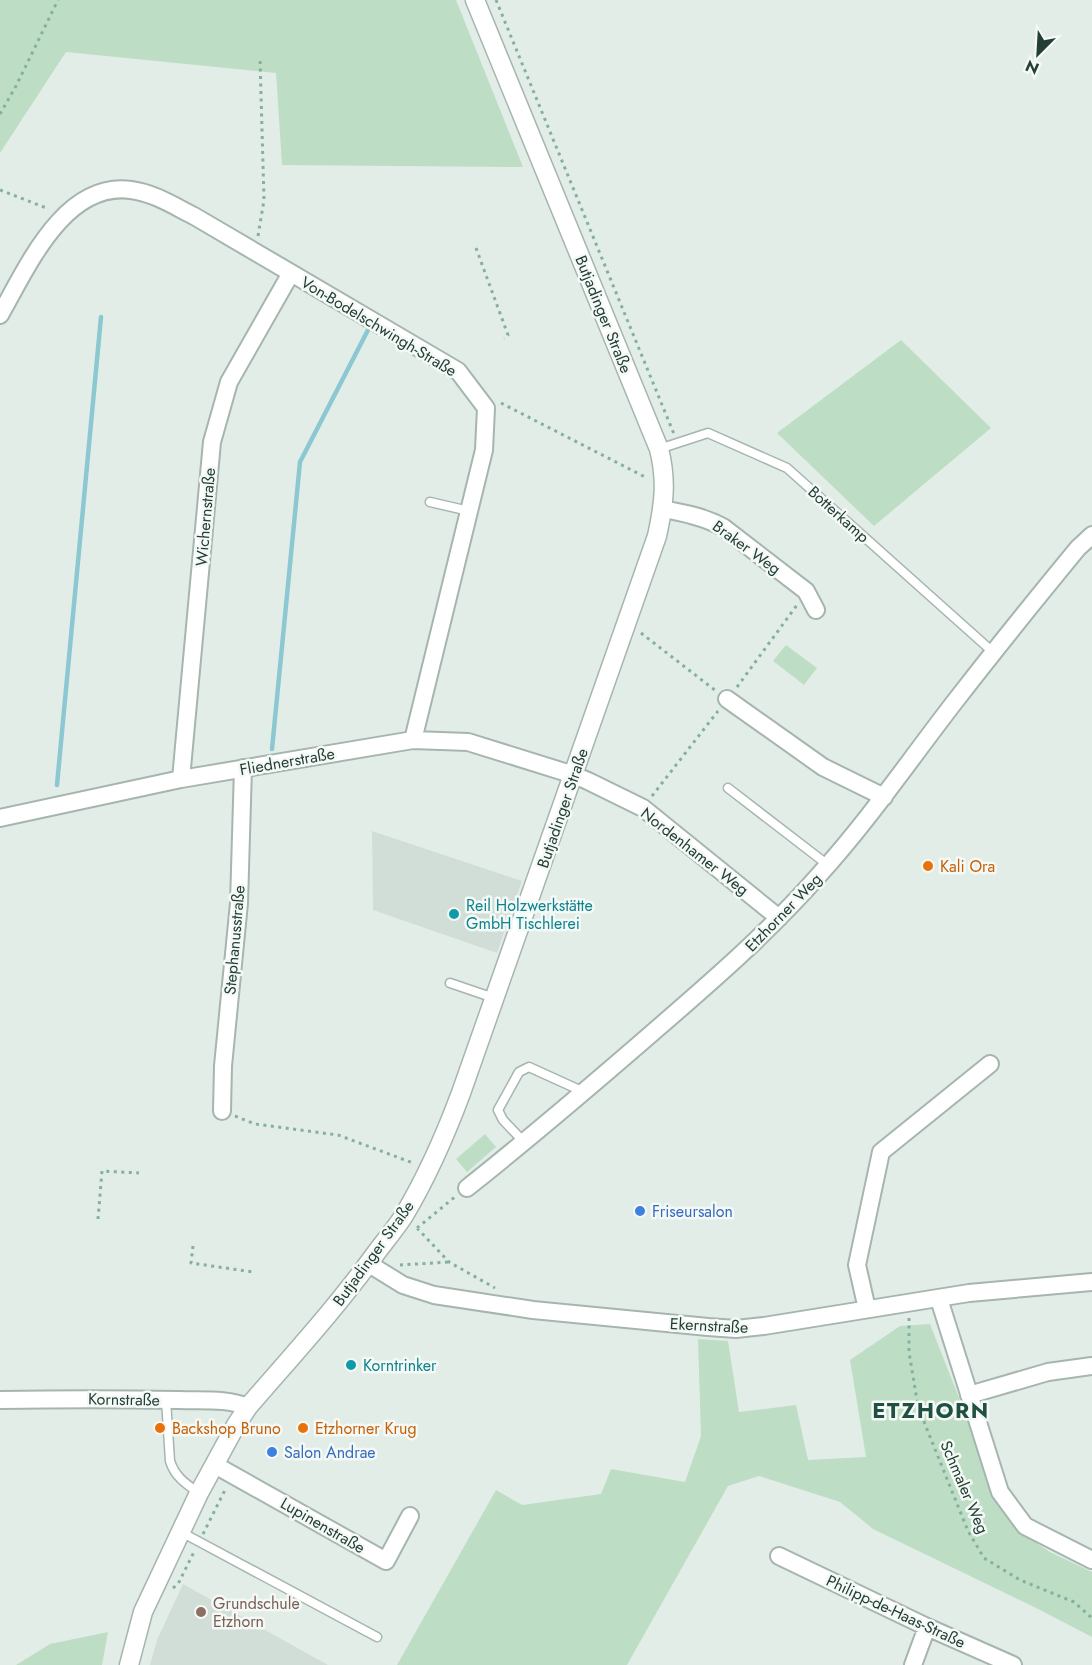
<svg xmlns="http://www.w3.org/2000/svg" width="1092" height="1665" viewBox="0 0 1092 1665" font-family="Jost,sans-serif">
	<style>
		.built { fill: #d1ddd7 }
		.green { fill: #bddec5 }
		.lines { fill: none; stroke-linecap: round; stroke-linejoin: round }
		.stream { stroke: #8cc8d1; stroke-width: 4.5 }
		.service-casing { stroke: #a6b5af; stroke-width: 11 }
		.minor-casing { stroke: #a6b5af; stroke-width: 20 }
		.tertiary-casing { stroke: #a6b5af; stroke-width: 21 }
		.path { stroke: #84b0a1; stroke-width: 3; stroke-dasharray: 3 4.5; stroke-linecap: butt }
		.service { stroke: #fff; stroke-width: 8 }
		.minor { stroke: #fff; stroke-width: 16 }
		.tertiary { stroke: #fff; stroke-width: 18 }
		.food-dot { fill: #e8710a; stroke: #f4f9f6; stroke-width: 2 }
		.culture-dot { fill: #0f9aa8; stroke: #f4f9f6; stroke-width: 2 }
		.shop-dot { fill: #3f7fe0; stroke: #f4f9f6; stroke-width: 2 }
		.education-dot { fill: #8d6e63; stroke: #f4f9f6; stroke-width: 2 }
		.labels { text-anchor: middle; stroke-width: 5; stroke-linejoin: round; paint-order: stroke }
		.street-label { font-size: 16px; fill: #233e36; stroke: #f4f9f6 }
		.food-label { font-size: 16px; fill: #c56008; stroke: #f4f9f6; text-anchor: start }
		.culture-label { font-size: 16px; fill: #0d838f; stroke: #f4f9f6; text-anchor: start }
		.shop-label { font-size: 16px; fill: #366cbe; stroke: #f4f9f6; text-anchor: start }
		.education-label { font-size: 16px; fill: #785e54; stroke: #f4f9f6; text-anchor: start }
		.district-label { font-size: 22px; font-weight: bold; letter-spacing: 1.5px; fill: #1f5043; stroke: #f4f9f6 }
	</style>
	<rect width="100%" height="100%" fill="#e3ede8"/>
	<path class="built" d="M372 831 522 881 497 953 373 910Z
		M183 1584 328 1665H150L157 1640Z"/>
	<path class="green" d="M0 0H456L523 167 282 165 276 73 66 52 0 153Z
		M901 340 991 428 874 526 777 433Z
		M786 645 817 668 804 685 773 661Z
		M485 1134 496 1147 467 1172 456 1159Z
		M930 1324 965 1413 993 1496 1017 1530 1050 1552 1092 1572V1637L1040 1610 873 1529 840 1502 759 1476 728 1486 627 1665H397L496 1490 522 1505 601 1494 611 1469 685 1482 701 1436 698 1339 728 1341 739 1412 796 1405 808 1460 866 1457 850 1360 900 1326Z
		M108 1632 102 1665H16L50 1644Z"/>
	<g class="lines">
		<path class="stream" d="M272 749 300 462 368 330
			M57 785 101 317"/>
		<defs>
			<path id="service" d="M659 449 708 433 787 468 994 653
				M430 502 469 511
				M728 788 828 865
				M450 983 494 998
				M524 1142 503 1120 498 1110 519 1072 529 1067 584 1092
				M166 1400 170 1461C175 1477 186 1484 199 1493
				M181 1532 377 1637"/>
			<path id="minor" d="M0 315C27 268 64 181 131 190 154 193 174 206 194 216L458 371 486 408 484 450 413 740
				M663 509C684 513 704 517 723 527L806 591 816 610
				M727 699 823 767 884 797
				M181 779 212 442 229 382 291 273
				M0 818 181 779 413 740 468 742 574 775 588 781 643 808 779 918
				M222 1111 223 1066 239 903 243 768
				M467 1188C530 1138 591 1086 651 1034 710 983 768 933 819 875 868 821 909 761 953 704 994 651 1036 599 1078 548L1092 535
				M369 1264 403 1285 434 1295 533 1310 708 1327 736 1329 764 1326 969 1293 1092 1282
				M939 1299 1000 1492 1025 1526 1092 1560
				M867 1309 857 1265 881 1152 990 1064
				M969 1395 1048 1372 1092 1366
				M0 1400C60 1399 120 1399 179 1400 201 1401 227 1398 248 1407
				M215 1465 386 1561 410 1516
				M779 1556 927 1627 1013 1665
				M913 1665 927 1627"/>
			<path id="tertiary" d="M129 1665 143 1612 199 1493 236 1425 248 1407C291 1357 337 1307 376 1253 385 1241 395 1229 403 1217 427 1177 445 1136 461 1093L657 536C664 504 667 481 659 449L475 0"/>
		</defs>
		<use href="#service" class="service-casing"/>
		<use href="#minor" class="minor-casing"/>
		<use href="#tertiary" class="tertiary-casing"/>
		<path class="path" d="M496 0 674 434
			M0 114 16 86 58 0
			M0 190 49 209
			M258 236 264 200 260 59
			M476 248 508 335 504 338
			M501 403 647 478
			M641 633 716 691
			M737 687 797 605
			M652 796 718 711
			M235 1116 255 1124 338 1135 413 1163
			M98 1219 102 1171 139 1173
			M417 1228 456 1196
			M417 1228 449 1262 495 1288
			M193 1246 191 1263 253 1272
			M400 1265 449 1262
			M909 1318V1352L918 1407 968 1531 984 1558 1020 1580 1074 1602 1092 1618
			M203 1534 226 1488
			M173 1588 178 1584 195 1550"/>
		<use href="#service" class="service"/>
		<use href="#minor" class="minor"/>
		<use href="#tertiary" class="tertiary"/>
	</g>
	<g class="food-dot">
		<circle cx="928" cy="866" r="6"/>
		<circle cx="160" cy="1428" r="6"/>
		<circle cx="303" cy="1428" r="6"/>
	</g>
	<g class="culture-dot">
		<circle cx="454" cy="914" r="6"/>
		<circle cx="351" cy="1365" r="6"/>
	</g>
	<g class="shop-dot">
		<circle cx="640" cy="1211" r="6"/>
		<circle cx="272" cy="1452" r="6"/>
	</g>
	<circle class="education-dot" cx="201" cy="1612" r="6"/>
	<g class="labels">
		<g class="street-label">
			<text transform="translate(604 314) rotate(68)" y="6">Butjadinger Straße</text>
			<text transform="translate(379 326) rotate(31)" y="6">Von-Bodelschwingh-Straße</text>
			<text transform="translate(839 514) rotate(42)" y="6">Botterkamp</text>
			<text transform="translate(205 517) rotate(-85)" y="6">Wichernstraße</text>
			<text transform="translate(747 547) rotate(36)" y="6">Braker Weg</text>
			<text transform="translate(287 761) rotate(-10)" y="6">Fliednerstraße</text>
			<text transform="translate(562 808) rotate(-71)" y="6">Butjadinger Straße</text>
			<text transform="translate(695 851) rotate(38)" y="6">Nordenhamer Weg</text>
			<text transform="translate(783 912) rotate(-46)" y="6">Etzhorner Weg</text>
			<text transform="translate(234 940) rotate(-85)" y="6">Stephanusstraße</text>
			<text transform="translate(373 1253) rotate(-54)" y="6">Butjadinger Straße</text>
			<text transform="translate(709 1325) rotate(3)" y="6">Ekernstraße</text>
			<text transform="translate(124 1399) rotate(1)" y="6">Kornstraße</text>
			<text transform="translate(965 1487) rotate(67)" y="6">Schmaler Weg</text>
			<text transform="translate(323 1525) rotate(30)" y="6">Lupinenstraße</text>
			<text transform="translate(896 1611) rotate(25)" y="6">Philipp-de-Haas-Straße</text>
		</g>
		<g class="food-label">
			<text x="940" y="872">Kali Ora</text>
			<text x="172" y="1434">Backshop Bruno</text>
			<text x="315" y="1434">Etzhorner Krug</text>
		</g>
		<g class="culture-label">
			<text x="466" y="911">Reil Holzwerkstätte<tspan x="466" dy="18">GmbH Tischlerei</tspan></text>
			<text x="363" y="1371">Korntrinker</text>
		</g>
		<g class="shop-label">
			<text x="652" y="1217">Friseursalon</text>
			<text x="284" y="1458">Salon Andrae</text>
		</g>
		<g class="education-label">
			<text x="213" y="1609">Grundschule<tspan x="213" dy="18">Etzhorn</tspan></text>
		</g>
		<g class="district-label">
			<text x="931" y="1418">ETZHORN</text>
		</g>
	</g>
	<g transform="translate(1038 54) rotate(204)" stroke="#f4f9f6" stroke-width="4.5" paint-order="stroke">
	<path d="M0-4.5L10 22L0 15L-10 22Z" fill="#233e36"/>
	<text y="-9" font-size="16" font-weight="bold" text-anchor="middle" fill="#233e36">N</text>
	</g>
</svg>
